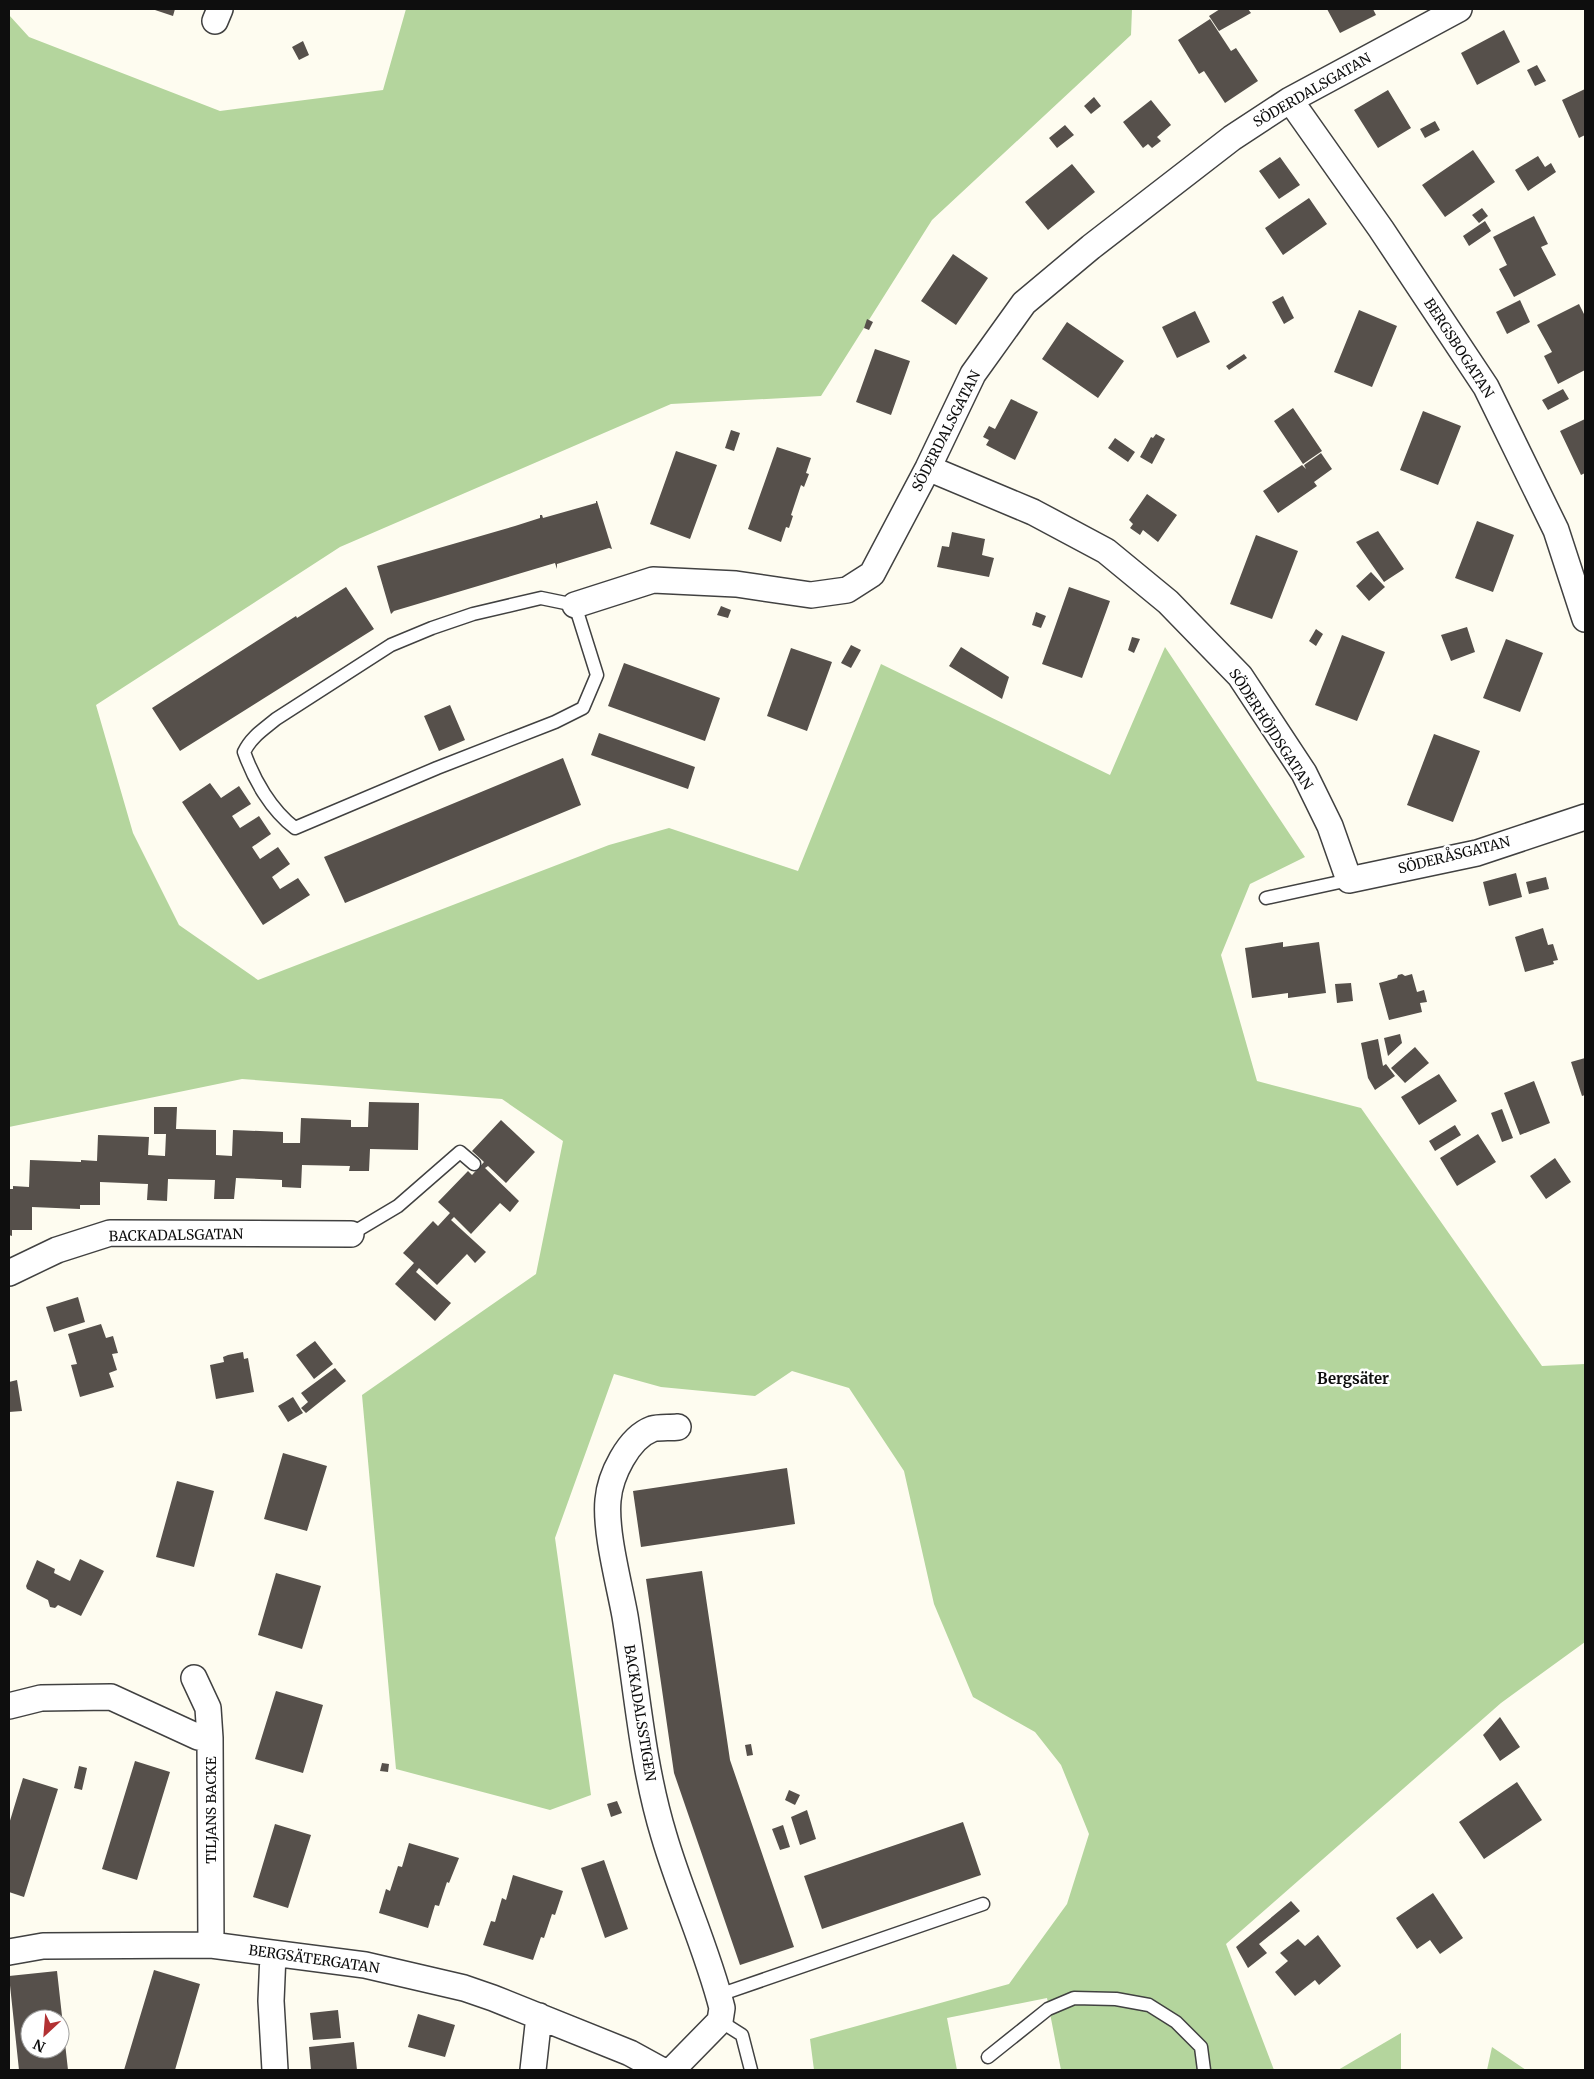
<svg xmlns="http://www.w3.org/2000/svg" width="1594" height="2079" viewBox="0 0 1594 2079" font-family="Merriweather,serif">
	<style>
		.forest { fill: #b4d59d }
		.building { fill: #56504b; fill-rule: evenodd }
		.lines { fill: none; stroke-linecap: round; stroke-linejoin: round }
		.service-casing { stroke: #414141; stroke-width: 15 }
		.minor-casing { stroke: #414141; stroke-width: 28 }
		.service { stroke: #fff; stroke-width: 12 }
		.minor { stroke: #fff; stroke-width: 25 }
		.labels { text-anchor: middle; stroke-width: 5; stroke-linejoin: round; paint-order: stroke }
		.street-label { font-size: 14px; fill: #0e0e0e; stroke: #fff }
		.neighbourhood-label { font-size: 15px; font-weight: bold; fill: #0e0e0e; stroke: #fff }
	</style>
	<rect width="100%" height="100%" fill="#fefcf0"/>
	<path class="forest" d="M406 9H1132L1131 35 932 220 821 396 671 404 340 547 96 705 133 833 179 925 258 980 609 845 669 828 798 871 881 664 1110 775 1165 647 1305 857 1250 884 1221 955 1257 1081 1361 1108 1542 1366 1585 1364V1642L1501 1703 1226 1944 1274 2070H1061L1047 1998 947 2018 957 2070H814L810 2039 1009 1984 1067 1904 1089 1834 1061 1765 1035 1732 973 1697 934 1604 904 1471 849 1388 792 1371 755 1396 661 1387 614 1374 555 1538 591 1795 550 1810 396 1769 362 1395 536 1274 563 1141 502 1099 242 1079 9 1127V15L29 37 220 111 383 90Z
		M1401 2033V2070H1338Z
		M1492 2047 1526 2070H1487Z"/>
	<path class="building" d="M152 9H175L173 16Z
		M1220 9H1248L1251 13 1219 31 1209 16Z
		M1327 9H1373L1376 15 1340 33Z
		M1210 19 1231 51 1236 48 1258 81 1225 103 1204 71 1199 74 1178 40Z
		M1504 30 1520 62 1477 85 1461 53Z
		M303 41 309 55 299 60 292 47Z
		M1537 65 1546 81 1535 86 1527 70Z
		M1585 89V135L1579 138 1562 100Z
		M1388 90 1411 128 1378 148 1354 110Z
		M1094 97 1101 106 1091 114 1084 106Z
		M1151 100 1171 125 1157 137 1161 141 1152 148 1148 144 1143 148 1123 122Z
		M1435 121 1440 130 1425 138 1420 129Z
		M1065 125 1074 135 1057 148 1049 138Z
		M1473 150 1495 182 1445 217 1422 185Z
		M1538 156 1545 167 1551 163 1556 172 1528 191 1515 170Z
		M1280 157 1300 185 1279 199 1259 171Z
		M1072 164 1095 192 1048 230 1025 202Z
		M1309 198 1327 224 1283 255 1265 228Z
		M1482 208 1488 216 1479 223 1472 215Z
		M1534 216 1548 244 1541 247 1556 275 1514 297 1499 269 1507 265 1493 237Z
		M1485 221 1491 231 1469 246 1463 236Z
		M953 254 988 278 956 325 921 301Z
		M1283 296 1294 318 1284 324 1272 302Z
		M1520 300 1530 322 1507 334 1496 312Z
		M1579 304 1585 316V370L1558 384 1544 356 1552 352 1537 325Z
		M1359 310 1397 326 1372 387 1334 372Z
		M1195 311 1210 342 1177 358 1162 327Z
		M867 319 873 322 869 330 864 328Z
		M1067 322 1124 361 1098 398 1042 359Z
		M875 349 910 361 891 415 856 402Z
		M1244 354 1247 358 1229 370 1226 366Z
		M1563 389 1569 399 1548 410 1542 400Z
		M1011 399 1038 412 1015 460 986 445 989 440 983 437 989 426 995 429Z
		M1293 408 1322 451 1303 464 1274 421Z
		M1423 411 1461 426 1438 485 1400 470Z
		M1585 419V473L1581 475 1560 431Z
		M731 430 740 433 734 451 725 448Z
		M1156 434 1165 439 1152 464 1140 457 1151 437 1153 438Z
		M1115 438 1135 452 1128 462 1108 448Z
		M777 447 811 458 806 473 809 474 804 487 801 485 791 515 793 516 789 528 786 527 781 542 748 529Z
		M676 451 717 465 690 539 650 524Z
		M1321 453 1332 469 1314 482 1317 486 1278 513 1263 491 1302 465 1306 469 1304 465Z
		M1147 494 1177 515 1158 542 1143 530 1140 535 1130 528 1133 524 1129 520Z
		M596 501H597L612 549 609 548 557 564V569L555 563 394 611 391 614 377 566 515 526 540 518V515H542L543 518 596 503Z
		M1477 521 1514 535 1493 592 1455 578Z
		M1378 531 1404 569 1384 582 1356 542Z
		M952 532 985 539 982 555 994 558 989 577 937 567 942 546 949 547Z
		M1256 535 1298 551 1272 619 1230 604Z
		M1371 572 1385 587 1369 601 1356 586Z
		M346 587 374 629 180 751 152 708 296 616 297 618Z
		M1069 587 1110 601 1082 678 1042 664Z
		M721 606 731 610 728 618 717 615Z
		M1036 612 1046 616 1041 628 1032 625Z
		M1467 627 1475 652 1451 661 1441 635Z
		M1316 629 1323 634 1316 646 1309 641Z
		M1342 635 1385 652 1357 721 1315 705Z
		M1132 637 1140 639 1134 653 1128 650Z
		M1506 639 1543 653 1520 712 1483 698Z
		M851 645 861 650 851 668 841 663Z
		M961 647 1009 677 1002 699 949 666Z
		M791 648 832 662 807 731 767 716Z
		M624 663 720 698 705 741 608 706Z
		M450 705 465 740 439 751 424 716Z
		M599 733 695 767 688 789 591 755Z
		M1434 734 1480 751 1453 822 1407 805Z
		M563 758 581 805 345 903 324 857Z
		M210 783 221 798 239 786 251 804 232 816 240 828 259 816 271 834 252 847 260 859 278 847 290 864 272 877 280 889 298 878 310 895 263 925 182 802Z
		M1516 873 1522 897 1489 906 1483 882Z
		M1546 877 1549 889 1529 894 1526 882Z
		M1543 928 1548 945 1553 944 1558 960 1553 961 1554 964 1525 972 1515 937Z
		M1283 942V947L1319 942 1326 993 1288 998V993L1252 998 1245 948Z
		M1402 974 1405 976 1412 974 1417 992 1424 990 1427 1002 1420 1003 1422 1012 1389 1020 1379 983 1397 978 1398 975Z
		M1351 983 1353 1001 1337 1003 1335 984Z
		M1400 1034 1402 1043 1388 1056 1384 1038Z
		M1378 1039 1383 1066 1386 1064 1395 1076 1375 1090 1368 1078 1361 1043Z
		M1415 1047 1429 1063 1405 1083 1391 1068Z
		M1585 1058V1095L1582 1096 1571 1062Z
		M1439 1074 1457 1101 1419 1125 1401 1097Z
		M1534 1081 1550 1123 1520 1135 1504 1093Z
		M369 1102 419 1103 418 1150 370 1149 369 1171H349L350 1166 302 1165 301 1188 282 1187V1180L236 1178 234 1199H214L215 1180 168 1179 167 1201 147 1200 148 1184 100 1182V1205H80V1209L32 1207V1230H12V1236L9 1235V1189H13V1186L29 1187 30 1160 81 1162V1160L97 1161 98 1135 149 1137 148 1155 165 1156 166 1134H154V1107H177L176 1129 216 1130V1155L232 1156 233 1130 283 1132V1143H300L301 1118 351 1120V1127H368Z
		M1502 1109 1513 1138 1502 1142 1491 1113Z
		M501 1120 535 1152 506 1183 488 1166 485 1168 519 1201 510 1212 500 1203 471 1234 454 1217 451 1220 486 1252 475 1263 467 1254 437 1285 419 1268 416 1272 451 1303 435 1321 395 1284 414 1263 403 1253 433 1221 438 1226 450 1213 438 1202 468 1171 472 1175 484 1162 472 1151Z
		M1455 1125 1461 1135 1435 1151 1429 1141Z
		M1478 1134 1496 1162 1457 1186 1440 1158Z
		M1555 1158 1571 1182 1546 1199 1530 1176Z
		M78 1297 85 1322 54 1332 46 1307Z
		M101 1324 106 1338 113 1336 118 1353 112 1354 117 1370 109 1373 114 1387 80 1397 71 1365 77 1364 68 1334Z
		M315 1341 333 1364 314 1379 296 1355Z
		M243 1352 244 1359 248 1358 254 1392 216 1399 210 1365 224 1362 223 1357 228 1355Z
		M335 1368 346 1381 306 1413 301 1408 308 1402 301 1393Z
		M17 1380 22 1411 9 1412V1382Z
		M293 1397 303 1413 288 1422 278 1406Z
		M283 1453 327 1466 307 1531 264 1519Z
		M787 1468 795 1524 641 1547 633 1491Z
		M177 1481 214 1491 194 1567 156 1557Z
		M80 1559 104 1571 81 1616 58 1605 55 1608 50 1607 48 1600 27 1589 26 1586 37 1560 55 1569 54 1573 70 1581Z
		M702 1571 730 1760 794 1947 740 1965 674 1773 646 1579Z
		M276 1573 321 1586 302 1649 258 1635Z
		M276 1691 323 1705 303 1773 255 1759Z
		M1500 1717 1520 1747 1500 1761 1483 1735Z
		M751 1744 753 1755 747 1756 745 1745Z
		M135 1761 170 1772 137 1880 102 1869Z
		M382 1763 389 1764 388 1772 380 1771Z
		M79 1766 87 1768 82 1790 74 1788Z
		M23 1778 58 1789 24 1897 9 1892V1824Z
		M1517 1782 1542 1820 1484 1859 1459 1822Z
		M789 1790 800 1795 795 1805 785 1800Z
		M617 1801 622 1813 611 1817 607 1804Z
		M807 1810 816 1839 800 1845 791 1817Z
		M963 1822 981 1875 822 1929 804 1876Z
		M275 1824 311 1835 288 1908 253 1897Z
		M783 1825 790 1847 780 1850 772 1829Z
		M409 1843 459 1858 449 1883 447 1882 439 1906 435 1905 428 1928 379 1913 386 1889 390 1891 398 1866 402 1867Z
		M604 1860 628 1929 605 1938 581 1868Z
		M513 1875 563 1891 555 1915 552 1914 544 1938 541 1937 533 1960 483 1945 491 1921 495 1922 502 1898 506 1900Z
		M1433 1893 1463 1938 1440 1954 1430 1940 1417 1949 1396 1918Z
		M1291 1901 1300 1911 1259 1944 1267 1953 1248 1968 1236 1947Z
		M1318 1935 1341 1966 1319 1985 1315 1980 1295 1996 1275 1972 1288 1961 1280 1953 1298 1939 1305 1946Z
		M154 1970 200 1984 175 2070H124Z
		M57 1971 68 2070H19L9 1976ZM30 2019H60V2049H30Z
		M338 2010 341 2038 313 2040 310 2013Z
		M418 2014 455 2025 445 2057 408 2047Z
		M354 2042 357 2070H311L309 2047Z"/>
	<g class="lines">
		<defs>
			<path id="service" d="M541 598 575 605 597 675 583 708 555 722 437 768 295 828C271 810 254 780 244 752 251 737 264 729 276 719L391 645 432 628 473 614Z
				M1266 898 1349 880
				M351 1234 398 1206 460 1152 474 1164
				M719 1995 983 1904
				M720 2021 742 2035 751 2070
				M988 2057 1048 2009 1074 1998 1116 1999 1149 2005 1176 2022 1201 2047 1204 2070"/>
			<path id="minor" d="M215 21 220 9
				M1290 100 1381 229 1486 387 1556 530 1585 619
				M928 468 1033 512 1106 551 1168 602 1240 676 1304 773 1330 826 1349 880 1477 853 1585 817
				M575 605 653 580 736 584 811 595 847 590 872 574 928 468 973 374 1024 303 1091 247 1232 138 1290 100 1459 9
				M9 1273 57 1250 110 1233 351 1234
				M194 1678 208 1708 210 1738 211 1945
				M9 1706 41 1698 111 1697 198 1737 210 1738
				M9 1952 43 1946 211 1945 365 1965 464 1988 493 1998 630 2053 661 2070
				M273 1954 271 2001 275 2070
				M533 2070 539 2016
				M672 2070 720 2021 722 2008C707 1949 681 1894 664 1836 642 1764 637 1690 625 1616 619 1583 605 1532 608 1500 610 1476 628 1438 652 1429 659 1427 670 1428 678 1427"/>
		</defs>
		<use href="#service" class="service-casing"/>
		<use href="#minor" class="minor-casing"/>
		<use href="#service" class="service"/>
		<use href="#minor" class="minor"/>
	</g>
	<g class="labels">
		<g class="street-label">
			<text transform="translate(1312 90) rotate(-30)" y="5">SÖDERDALSGATAN</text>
			<text transform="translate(1459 348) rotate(57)" y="5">BERGSBOGATAN</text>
			<text transform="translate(946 431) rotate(-63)" y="5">SÖDERDALSGATAN</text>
			<text transform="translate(1271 729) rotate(57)" y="5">SÖDERHÖJDSGATAN</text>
			<text transform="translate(1454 855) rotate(-14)" y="5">SÖDERÅSGATAN</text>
			<text transform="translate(176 1235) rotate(-1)" y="5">BACKADALSGATAN</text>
			<text transform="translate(640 1713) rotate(81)" y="5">BACKADALSSTIGEN</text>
			<text transform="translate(211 1810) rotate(-90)" y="5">TILJANS BACKE</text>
			<text transform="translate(314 1959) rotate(8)" y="5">BERGSÄTERGATAN</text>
		</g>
		<g class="neighbourhood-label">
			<text x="1353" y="1384">Bergsäter</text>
		</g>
	</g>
	<rect width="1594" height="2079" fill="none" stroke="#0e0e0e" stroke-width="20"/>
	<g transform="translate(45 2034) rotate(206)"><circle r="24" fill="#ffffff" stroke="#9f9f9f"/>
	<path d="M0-4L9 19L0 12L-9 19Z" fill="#b23133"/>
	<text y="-8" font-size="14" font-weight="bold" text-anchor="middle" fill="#0e0e0e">N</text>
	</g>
</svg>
